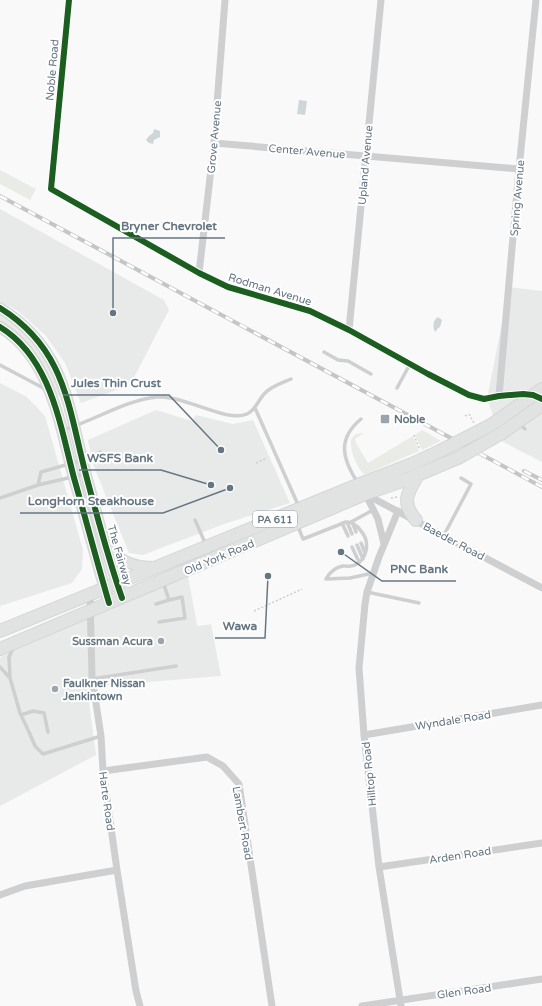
<svg xmlns="http://www.w3.org/2000/svg" width="542" height="1006" viewBox="0 0 542 1006" font-family="'Varela Round',sans-serif">
	<style>
		.built { fill: #e8e9e9 }
		.green { fill: #e8ebe6 }
		.water { fill: #ced6d9 }
		.lines { fill: none; stroke-linecap: round; stroke-linejoin: round }
		.secondary-casing { stroke: #d5d6d7; stroke-width: 12 }
		.trunk-casing { stroke: #d5d6d6; stroke-width: 14 }
		.path { stroke: #cbcccd; stroke-width: 1.5; stroke-dasharray: 2 2; stroke-linecap: butt }
		.service { stroke: #cecfd0; stroke-width: 3.5 }
		.minor { stroke: #cecfd0; stroke-width: 7 }
		.secondary { stroke: #e1e2e2; stroke-width: 10 }
		.trunk { stroke: #e1e2e2; stroke-width: 12 }
		.rail-casing { stroke: #c3c5c6; stroke-width: 4 }
		.rail { stroke: #fff; stroke-width: 2.5; stroke-dasharray: 8; stroke-linecap: butt }
		.trunk-bridge-casing { stroke: #d5d6d6; stroke-width: 14; stroke-linecap: butt }
		.trunk-bridge { stroke: #e1e2e2; stroke-width: 12 }
		.cycleway-casing { stroke: #fff; stroke-width: 8 }
		.cycleway { stroke: #1b5e20; stroke-width: 6 }
		.poi-dot { fill: #99a4ac; stroke: #fff; stroke-width: 1.5 }
		.labels { text-anchor: middle; stroke-width: 4; stroke-linejoin: round; paint-order: stroke }
		.shield { fill: #fff; stroke: #939fa8; stroke-width: 1 }
		.shield-label { font-size: 10px; font-weight: bold; fill: #657683 }
		.street-label { font-size: 11px; fill: #657683; stroke: #fff }
		.poi-label { font-size: 11px; font-weight: bold; fill: #657683; stroke: #fff; text-anchor: start }
		.leader { fill: none; stroke: #657683; stroke-width: 1.5 }
		.callout-dot { fill: #657683; stroke: #fff; stroke-width: 1.5 }
		.callout-label { font-size: 12px; text-anchor: middle; font-weight: bold; fill: #657683; stroke: #fff; stroke-width: 4; stroke-linejoin: round; paint-order: stroke }
	</style>
	<rect width="100%" height="100%" fill="#f9f9f9"/>
	<path class="built" d="M0 209 164 300 169 310 130 385 81 403 65 363 46 336 18 311 0 301Z
		M509 287 542 291V462L503 442 487 399Z
		M0 383 27 397 45 416 83 550 82 569 72 583 0 606Z
		M156 410 192 421 196 415 233 424 253 420 290 503 224 524 143 555 129 553 93 464 88 440Z
		M188 576 197 625 198 626 211 624 221 676 87 687 96 755 0 806V657Z"/>
	<path class="green" d="M0 170 36 189 30 200 0 184Z
		M0 315C31 333 51 362 61 396H58L0 323Z
		M422 430 441 441 422 450 415 435Z
		M364 433 355 439 356 443 368 463 413 436 419 451 366 474H363C356 464 350 452 351 439L356 434Z"/>
	<path class="water" d="M299 100 307 101 305 115 297 114Z
		M154 129 160 131V137L154 140 153 144 149 143 146 140 149 136 153 133Z
		M438 317 442 320 440 327 437 329 436 332 434 330C433 325 433 320 438 317Z"/>
	<g class="lines">
		<defs>
			<path id="secondary" d="M0 308C66 349 68 407 86 475 97 516 108 558 122 598
				M0 327C51 358 60 425 74 478 86 520 97 562 109 603
				M107 544C120 562 133 567 155 567"/>
			<path id="trunk" d="M491 425 542 389
				M502 433 542 405
				M416 520C401 503 407 493 418 475
				M0 631 355 486 412 464 440 451
				M0 649 365 494 408 479 460 457"/>
		</defs>
		<use href="#secondary" class="secondary-casing"/>
		<use href="#trunk" class="trunk-casing"/>
		<path class="path" d="M469 414 474 423
			M465 416 467 415
			M414 435 420 450
			M256 463 267 458
			M391 498 397 497
			M254 611 302 589"/>
		<path class="service" d="M324 352 338 360 348 361 371 374
			M0 365 47 390
			M397 388 410 364
			M255 408 299 507
			M519 424 525 429
			M63 430C93 421 128 399 158 397 184 395 226 423 247 414 256 410 258 400 265 393 272 386 282 383 291 379
			M358 483C342 459 337 439 361 419
			M38 485 41 472 83 460 100 452
			M0 498 38 485 85 474
			M195 520 206 545
			M347 522 352 534
			M351 522 373 510
			M342 523 348 536
			M297 524 303 539 346 522C353 522 357 525 361 531 370 541 368 559 355 565 351 567 347 566 343 566 335 567 330 572 326 579
			M353 524 356 532
			M444 535 471 484 461 478
			M361 543 365 553
			M357 545 363 559
			M352 547 359 562
			M326 579 350 578 373 573
			M367 592 419 603
			M156 604 169 600 163 582
			M159 622 185 618 182 597 169 600
			M14 646 9 657 10 678 20 713 29 732 35 746 43 754 101 736
			M0 667 9 677
			M92 679 176 666
			M21 715 33 711 44 713 48 732"/>
		<path class="minor" d="M69 0 51 189 199 273 228 287 310 311 349 330 428 374 469 395 484 399 499 396 523 394 533 395 542 399
			M214 143 519 169
			M199 273 214 143 225 0
			M349 330 381 0
			M499 396 519 169 536 0
			M365 494 542 588
			M366 495 378 519 384 544
			M398 511 379 557 367 592 365 604 359 668 364 735 379 867 401 1006
			M90 595 92 677 101 736 103 771 117 870 136 991 140 1006
			M364 735 542 705
			M103 771 207 757 223 766 239 784 272 1006
			M379 867 542 843
			M0 895 25 886 117 870
			M362 1006 542 979"/>
		<use href="#secondary" class="secondary"/>
		<use href="#trunk" class="trunk"/>
		<defs>
			<path id="rail" d="M0 196 542 487
				M524 471 542 480"/>
		</defs>
		<use href="#rail" class="rail-casing"/>
		<use href="#rail" class="rail"/>
		<defs>
			<path id="trunk-bridge" d="M440 451 491 425
				M460 457 502 433"/>
		</defs>
		<use href="#trunk-bridge" class="trunk-bridge-casing"/>
		<use href="#trunk-bridge" class="trunk-bridge"/>
		<defs>
			<path id="cycleway" d="M69 0 51 189 199 273 228 287 310 311 349 330 428 374 469 395 484 399 499 396 523 394 533 395 542 399
				M0 308C66 349 68 407 86 475 97 516 108 558 122 598
				M0 327C51 358 60 425 74 478 86 520 97 562 109 603"/>
		</defs>
		<use href="#cycleway" class="cycleway-casing"/>
		<use href="#cycleway" class="cycleway"/>
	</g>
	<g class="poi-dot">
		<rect x="380" y="414" width="10" height="10" rx="2"/>
		<circle cx="161" cy="641" r="4"/>
		<circle cx="55" cy="689" r="4"/>
	</g>
	<g class="labels">
		<rect class="shield" x="253" y="511" width="44" height="16" rx="3"/>
		<g class="shield-label">
			<text x="275" y="523">PA 611</text>
		</g>
		<g class="street-label">
			<text transform="translate(52 70) rotate(-85)" y="4">Noble Road</text>
			<text transform="translate(214 137) rotate(-85)" y="4">Grove Avenue</text>
			<text transform="translate(307 151) rotate(5)" y="4">Center Avenue</text>
			<text transform="translate(365 165) rotate(-85)" y="4">Upland Avenue</text>
			<text transform="translate(517 198) rotate(-85)" y="4">Spring Avenue</text>
			<text transform="translate(270 289) rotate(17)" y="4">Rodman Avenue</text>
			<text transform="translate(454 541) rotate(28)" y="4">Baeder Road</text>
			<text transform="translate(120 555) rotate(74)" y="4">The Fairway</text>
			<text transform="translate(219 557) rotate(-23)" y="4">Old York Road</text>
			<text transform="translate(453 720) rotate(-9)" y="4">Wyndale Road</text>
			<text transform="translate(369 774) rotate(-96)" y="4">Hilltop Road</text>
			<text transform="translate(107 801) rotate(82)" y="4">Harte Road</text>
			<text transform="translate(243 823) rotate(80)" y="4">Lambert Road</text>
			<text transform="translate(460 855) rotate(-9)" y="4">Arden Road</text>
			<text transform="translate(464 991) rotate(-8)" y="4">Glen Road</text>
		</g>
		<g class="poi-label">
			<text x="394" y="423">Noble</text>
			<text x="153" y="645" text-anchor="end">Sussman Acura</text>
			<text x="63" y="687">Faulkner Nissan<tspan x="63" dy="13">Jenkintown</tspan></text>
		</g>
	</g>
	<path class="leader" d="M113 313L113 238H225M221 450L169 395H63M211 485L161 470H79M230 488L163 513H20M341 552L382 581H456M268 576L265 638H215"/>
	<g class="callout-dot">
		<circle cx="113" cy="313" r="4"/>
		<circle cx="221" cy="450" r="4"/>
		<circle cx="211" cy="485" r="4"/>
		<circle cx="230" cy="488" r="4"/>
		<circle cx="341" cy="552" r="4"/>
		<circle cx="268" cy="576" r="4"/>
	</g>
	<g class="callout-label">
		<text x="169" y="230">Bryner Chevrolet</text>
		<text x="116" y="387">Jules Thin Crust</text>
		<text x="120" y="462">WSFS Bank</text>
		<text x="91" y="505">LongHorn Steakhouse</text>
		<text x="419" y="573">PNC Bank</text>
		<text x="240" y="630">Wawa</text>
	</g>
</svg>
